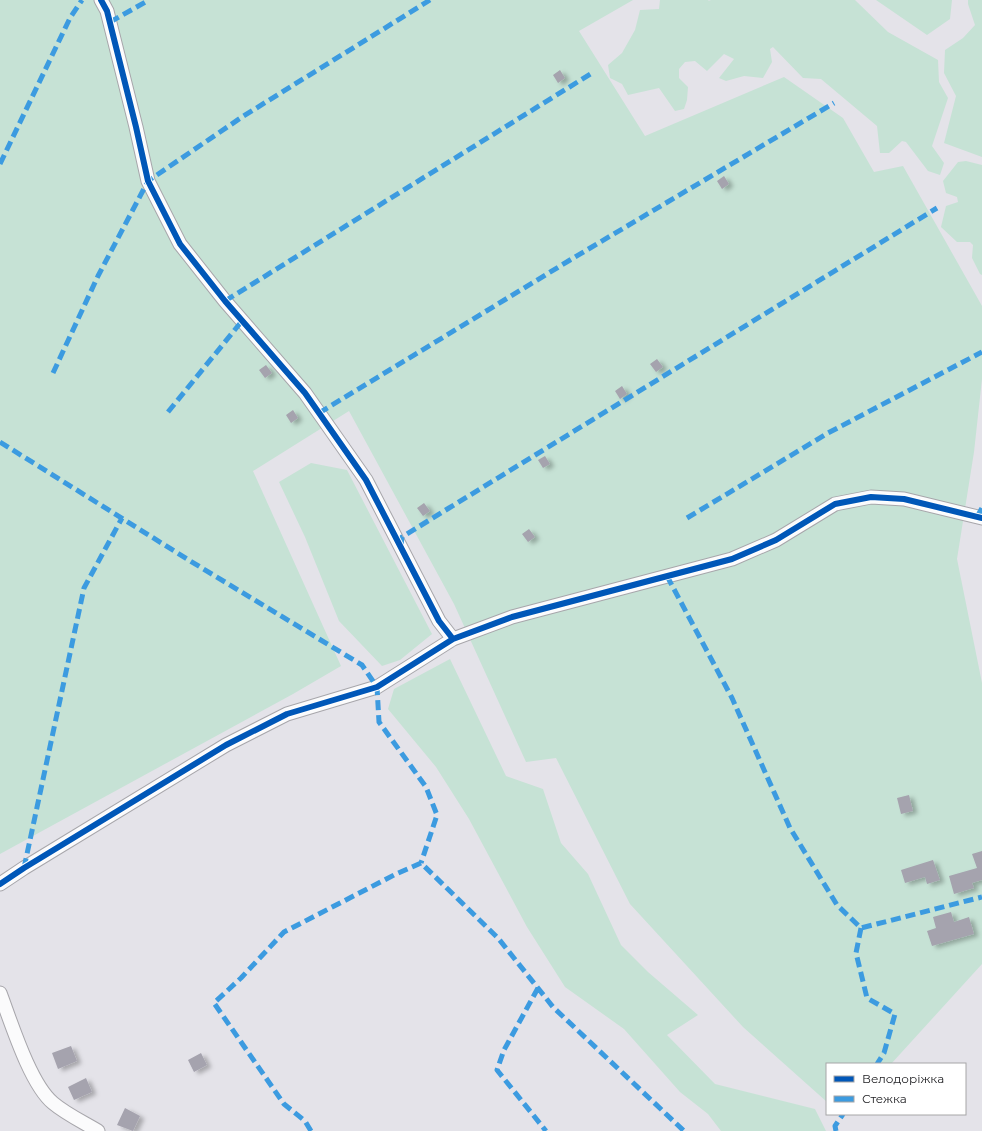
<svg xmlns="http://www.w3.org/2000/svg" width="982" height="1131" viewBox="0 0 982 1131" font-family="Montserrat,sans-serif">
	<style>
		.green { fill: #c6e2d5 }
		.building { fill: #a5a3ae; filter: url(#shadow) }
		.lines { fill: none; stroke-linecap: round; stroke-linejoin: round }
		.minor-casing { stroke: #a7a6ab; stroke-width: 15 }
		.minor { stroke: #fbfbfc; stroke-width: 13 }
		.quiet { stroke: #3c9be0; stroke-width: 5; stroke-dasharray: 10 5; stroke-linecap: butt }
		.cycleway-casing { stroke: #fff; stroke-width: 8 }
		.cycleway { stroke: #0057b8; stroke-width: 6 }
	</style>
	<defs>
		<filter id="shadow"><feDropShadow dx="4.5" dy="2.5" stdDeviation="2" flood-color="#0004"/></filter>
	</defs>
	<rect width="100%" height="100%" fill="#e4e3e9"/>
	<path class="green" d="M0 0H633L579 31 645 136 784 77 843 118 874 172 903 166 982 306V379L974 452 957 559 982 683V964L891 1064H827V1102L743 1027 630 904 556 758 526 762 454 604 349 411 253 471 341 666 293 694 0 854Z
		M660 0H709L708 1 711 0H855L888 32 938 60 939 82 948 98 932 146 944 163 940 175 928 171 906 142 902 141 889 153H880L877 126 821 79 803 78 773 47 770 49 772 62 763 78 744 76 726 81 719 78 734 59 724 54 707 71 695 61 685 62 679 69V78L688 87 687 100 684 109 675 111 659 88 628 95 622 84 610 78 608 65 622 53 635 30 640 10 659 9Z
		M876 0H952L950 19 927 35Z
		M968 0H982V157L944 143 956 96 944 73 945 50 963 38 975 25 968 4Z
		M966 161 982 165V275L980 274 972 258 973 245 970 242H957L941 227 946 206 958 202 957 197 946 193 943 181 958 162Z
		M311 463 347 470 432 634 400 660 382 666 339 621 305 537 279 482Z
		M450 659 506 776 543 789 561 843 588 874 621 945 648 972 698 1015 667 1035 715 1084 815 1109 826 1131H721L708 1114 680 1092 624 1029 565 987 527 927 469 819 436 767 388 709 394 689Z"/>
	<path class="building" d="M560 70 565 78 558 83 553 75Z
		M724 176 729 184 722 189 717 181Z
		M657 359 663 367 656 372 650 364Z
		M266 365 272 373 265 378 259 370Z
		M622 386 627 394 620 399 615 391Z
		M293 410 298 418 291 423 286 415Z
		M545 456 550 464 543 468 538 460Z
		M424 503 430 511 423 516 417 508Z
		M529 529 535 537 528 542 522 534Z
		M909 795 913 811 901 814 897 798Z
		M982 851V880L972 883 974 888 954 894 949 876 977 868 972 854Z
		M933 860 940 880 927 884 925 877 905 883 901 870Z
		M951 912 954 922 969 917 974 934 932 946 927 931 936 928 933 917Z
		M71 1046 77 1061 58 1069 52 1053Z
		M201 1053 207 1065 194 1072 188 1060Z
		M86 1078 92 1092 74 1100 68 1087Z
		M125 1108 140 1116 133 1131 117 1125Z"/>
	<g class="lines">
		<defs>
			<path id="minor" d="M101 0 107 11 136 127 148 181 180 244 225 301 305 393 366 480 439 621 453 639
				M0 884 24 868 226 745 287 714 377 687 453 639 512 617 732 559 776 540 835 504 871 497 904 499 982 518
				M0 993C11 1022 30 1084 53 1103 66 1114 83 1122 98 1131"/>
		</defs>
		<use href="#minor" class="minor-casing"/>
		<use href="#minor" class="minor"/>
		<path class="quiet" d="M110 22 149 0
			M0 164 70 18 82 0
			M225 301 592 73
			M53 373 98 276 148 181 242 117 430 0
			M168 412 242 321
			M319 413 570 260 834 103
			M0 442 187 559 362 665 377 687 379 722 426 787 437 815 421 863
			M977 517 982 508
			M687 518 828 433 982 352
			M401 546 402 537 449 508 937 208
			M667 576 732 698 790 828 837 905 861 928 982 897
			M24 868 84 588 122 518
			M861 928 856 953 867 998 895 1014 884 1053 877 1064
			M538 988 504 1050 497 1070 546 1131
			M311 1131 305 1121 284 1104 214 1003 241 978 284 932 396 874 421 863 498 938 553 1007 684 1131
			M836 1131 835 1126 843 1114"/>
		<defs>
			<path id="cycleway" d="M101 0 107 11 136 127 148 181 180 244 225 301 305 393 366 480 439 621 453 639
				M0 884 24 868 226 745 287 714 377 687 453 639 512 617 732 559 776 540 835 504 871 497 904 499 982 518"/>
		</defs>
		<use href="#cycleway" class="cycleway-casing"/>
		<use href="#cycleway" class="cycleway"/>
	</g>
	<rect x="826" y="1063" width="140" height="52" fill="#ffffff" stroke="#a6a6a7"/>
	<rect x="834" y="1076" width="20" height="6" fill="#0057b8" stroke="#a6a6a7"/>
	<text x="862" y="1083" font-size="12" fill="#212124">Велодоріжка</text>
	<rect x="834" y="1096" width="20" height="6" fill="#3c9be0" stroke="#a6a6a7"/>
	<text x="862" y="1103" font-size="12" fill="#212124">Стежка</text>
</svg>
